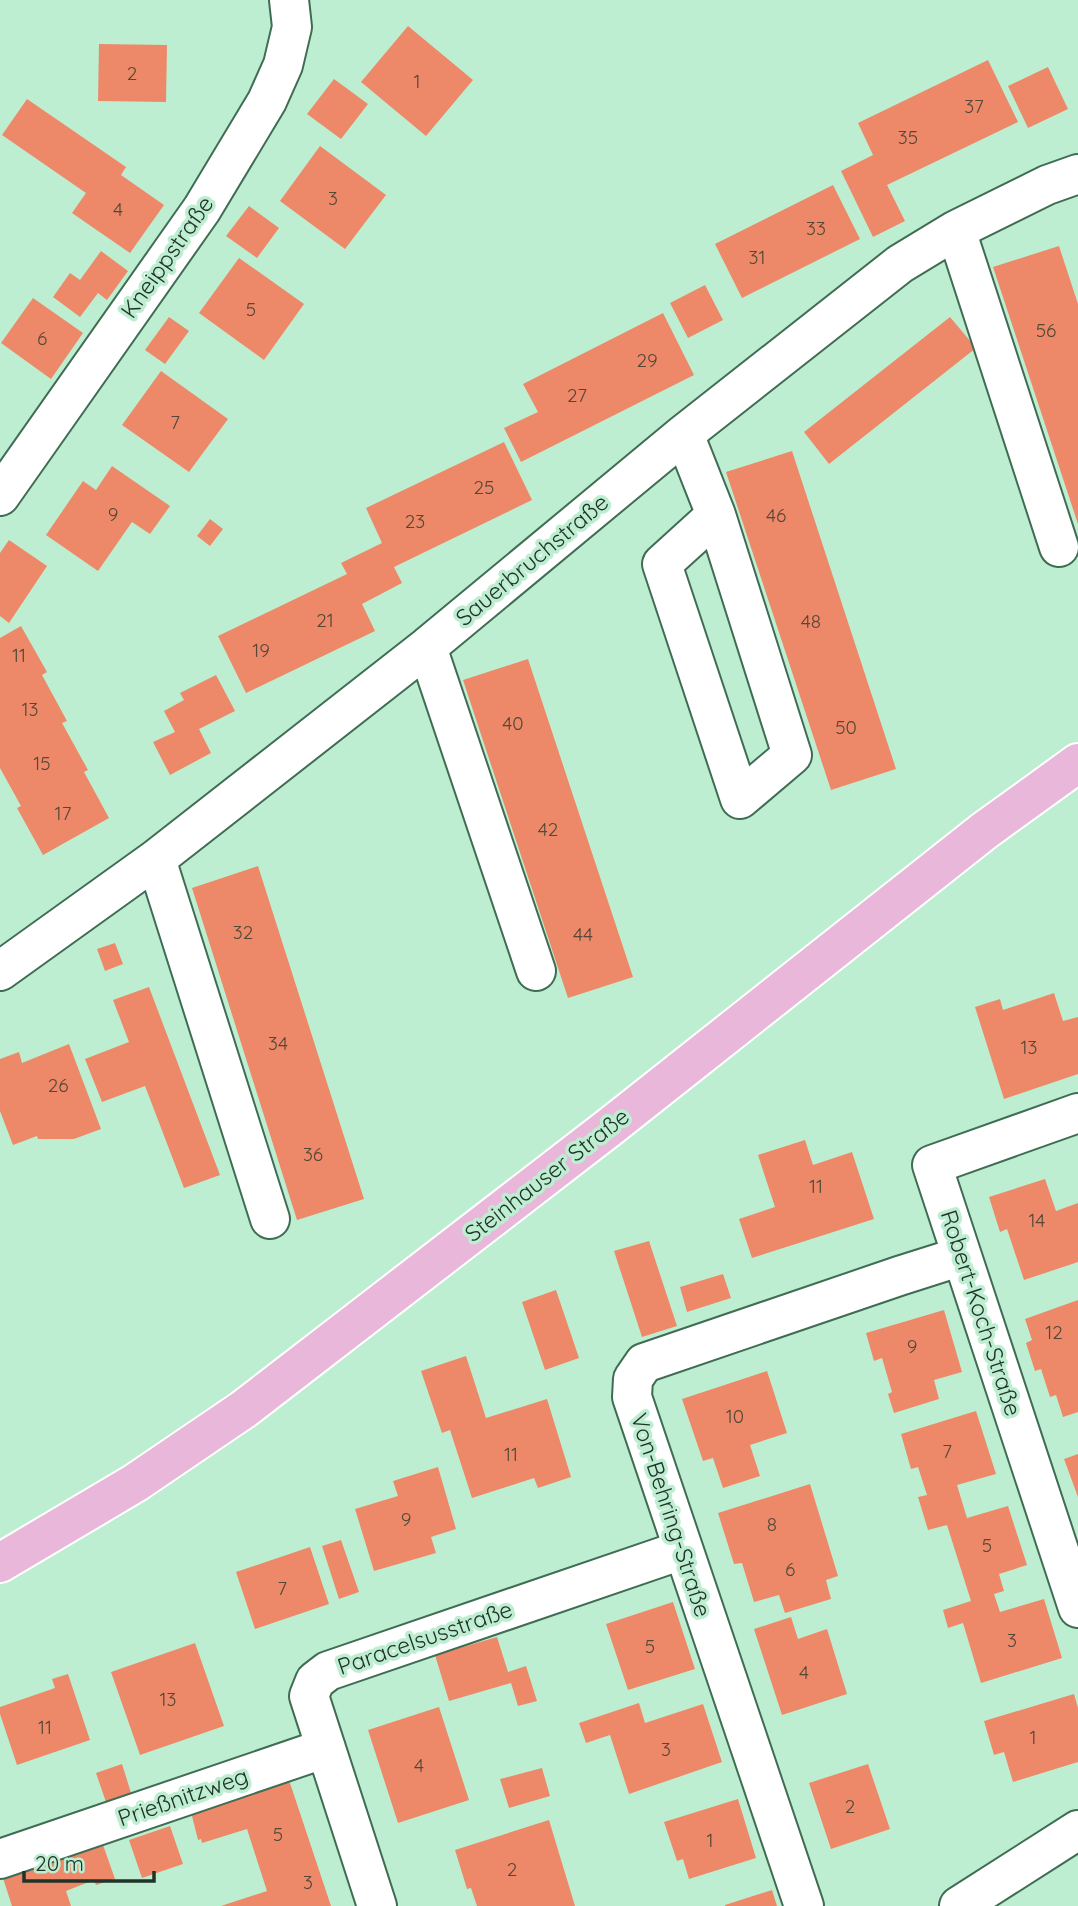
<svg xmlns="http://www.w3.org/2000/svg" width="1078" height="1906" viewBox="0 0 1078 1906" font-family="Quicksand,sans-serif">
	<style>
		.building { fill: #ed8969 }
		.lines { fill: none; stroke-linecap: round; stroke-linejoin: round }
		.minor-casing { stroke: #406c54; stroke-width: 42 }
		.major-casing { stroke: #fff; stroke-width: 42 }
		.minor { stroke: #fff; stroke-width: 38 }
		.major { stroke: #e8b7da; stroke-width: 38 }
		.labels { text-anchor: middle; stroke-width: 7; stroke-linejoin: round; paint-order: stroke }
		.number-label { font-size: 19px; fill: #544838 }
		.street-label { font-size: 23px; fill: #213328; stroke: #beeed1 }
	</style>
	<rect width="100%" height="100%" fill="#beeed1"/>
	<path class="building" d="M408 26 473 80 426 136 361 82Z
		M99 44 167 45 166 102 98 101Z
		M988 60 1018 122 887 185 905 221 873 237 841 171 873 155 858 123Z
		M1048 67 1068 109 1028 128 1008 86Z
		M334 79 368 104 341 139 307 114Z
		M27 99 126 167 121 175 164 205 130 253 72 213 86 193 2 135Z
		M320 146 386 195 345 249 280 201Z
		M833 185 860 239 742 298 715 244Z
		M249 206 279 228 257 258 226 236Z
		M1059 246 1078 304V524L993 267Z
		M101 251 128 271 107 300 98 293 80 317 53 297 70 273 80 280Z
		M239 258 304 304 264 360 199 313Z
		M705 285 723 320 688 338 670 303Z
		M33 298 83 333 51 379 1 343Z
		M663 313 694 375 521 462 504 428 538 412 523 384Z
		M169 317 189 331 165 364 145 350Z
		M950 317 976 348 829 464 804 432Z
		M161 371 228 419 189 472 122 425Z
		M504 442 532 500 394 567 402 583 362 604 375 631 246 693 218 636 347 574 341 563 382 543 366 508Z
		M792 451 896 769 831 790 726 472Z
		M112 466 170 506 150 534 132 522 98 571 46 535 83 481 96 490Z
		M210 519 223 529 210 546 197 536Z
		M9 540 47 566 9 623 0 616V553Z
		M21 626 47 672 42 675 67 721 62 723 88 770 84 772 109 818 43 855 17 808 21 806 0 768V638Z
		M528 659 633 977 568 998 463 680Z
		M216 675 235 711 199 729 211 753 170 775 153 742 175 732 164 711 184 700 180 693Z
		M258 866 364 1199 297 1220 192 888Z
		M115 943 123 964 105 971 97 949Z
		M149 987 220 1175 184 1188 145 1086 102 1102 85 1059 129 1042 113 1000Z
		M1054 993 1063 1021 1078 1017V1074L1004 1099 975 1007 1000 999 1003 1010Z
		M69 1044 101 1129 74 1139H38L37 1136 13 1145 0 1111V1059L19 1052 22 1063Z
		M805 1140 813 1165 852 1152 874 1219 752 1258 739 1219 775 1207 758 1155Z
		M1045 1179 1056 1211 1078 1203V1262L1024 1280 1007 1229 1000 1232 989 1197Z
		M649 1241 677 1326 642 1337 614 1251Z
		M723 1274 731 1298 687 1312 680 1287Z
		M556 1290 579 1358 545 1370 522 1302Z
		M1078 1300V1412L1063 1417 1056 1395 1050 1397 1041 1369 1035 1371 1026 1343 1032 1340 1025 1319Z
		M944 1310 962 1372 934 1380 939 1399 894 1413 888 1394 892 1392 882 1358 874 1361 866 1333Z
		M466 1356 486 1418 547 1399 571 1477 538 1488 534 1478 472 1498 450 1430 442 1433 421 1371Z
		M767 1371 787 1433 750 1445 760 1476 723 1488 713 1458 703 1461 682 1399Z
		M976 1411 996 1474 957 1485 967 1518 1008 1506 1027 1565 999 1574 1004 1591 994 1594 1000 1612 1044 1599 1062 1658 981 1683 963 1623 948 1628 943 1610 971 1601 947 1525 928 1530 918 1497 927 1495 918 1467 911 1469 901 1434Z
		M1078 1454V1497L1064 1459Z
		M438 1467 456 1529 431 1537 436 1553 374 1571 355 1509 398 1496 393 1481Z
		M810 1484 838 1576 826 1580 831 1599 785 1613 779 1595 754 1602 742 1563 734 1564 718 1513Z
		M341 1540 359 1592 339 1599 322 1546Z
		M310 1547 329 1604 255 1629 236 1572Z
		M673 1602 695 1669 628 1690 606 1624Z
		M791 1617 798 1639 827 1629 847 1694 782 1715 754 1629Z
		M497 1637 508 1672 526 1666 537 1701 518 1706 511 1683 449 1701 435 1655Z
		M195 1643 224 1726 140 1755 111 1672Z
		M68 1674 90 1740 17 1765 0 1714V1707L55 1688 52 1679Z
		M1074 1694 1078 1708V1762L1013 1782 1004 1752 994 1755 984 1721Z
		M639 1703 645 1723 703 1704 722 1762 629 1794 610 1735 586 1743 579 1723Z
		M439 1707 469 1800 398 1823 368 1730Z
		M122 1764 132 1796 107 1805 96 1773Z
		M868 1764 890 1829 831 1849 809 1783Z
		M542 1768 550 1796 509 1808 500 1779Z
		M289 1780 331 1906H221L267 1891 247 1829 202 1843 201 1839 198 1840 191 1812Z
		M738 1799 756 1858 689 1879 683 1859 677 1861 664 1822Z
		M549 1820 575 1906H477L471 1888 467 1889 455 1850Z
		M170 1826 183 1864 142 1878 129 1840Z
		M102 1842 115 1879 96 1885 94 1880 66 1891 71 1906H12L2 1875Z
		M772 1890 777 1906H725V1905Z"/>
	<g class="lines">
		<defs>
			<path id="minor" d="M956 230 1059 547
				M684 434 716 515 792 755 740 799 662 564 716 515
				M0 496 202 209 267 101 283 65 292 27 289 0
				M427 647 536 971
				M156 859 270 1219
				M0 971 156 859 427 647 684 434 900 264 956 230 1047 185 1078 174
				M1078 1113 932 1165 1078 1608
				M0 1859 326 1748
				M377 1906 309 1696 315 1681 328 1671 682 1550
				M804 1906 632 1397 633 1379 644 1363 899 1276 962 1256
				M959 1906 1078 1830"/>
			<path id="major" d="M0 1563 135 1483 244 1409 611 1126 984 831 1078 763"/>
		</defs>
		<use href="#minor" class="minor-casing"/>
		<use href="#major" class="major-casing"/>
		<use href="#minor" class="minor"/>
		<use href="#major" class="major"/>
	</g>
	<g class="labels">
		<g class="number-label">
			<text x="132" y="80">2</text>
			<text x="417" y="88">1</text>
			<text x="974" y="113">37</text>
			<text x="908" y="144">35</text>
			<text x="333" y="205">3</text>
			<text x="118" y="216">4</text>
			<text x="816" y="235">33</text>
			<text x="757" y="264">31</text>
			<text x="251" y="316">5</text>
			<text x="1046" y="337">56</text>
			<text x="42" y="345">6</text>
			<text x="647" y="367">29</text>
			<text x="577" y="402">27</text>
			<text x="175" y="429">7</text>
			<text x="484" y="494">25</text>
			<text x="113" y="521">9</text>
			<text x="776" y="522">46</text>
			<text x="415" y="528">23</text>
			<text x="325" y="627">21</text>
			<text x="811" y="628">48</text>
			<text x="261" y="657">19</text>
			<text x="19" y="662">11</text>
			<text x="30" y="716">13</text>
			<text x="513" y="730">40</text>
			<text x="846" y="734">50</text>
			<text x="42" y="770">15</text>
			<text x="63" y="820">17</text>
			<text x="548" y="836">42</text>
			<text x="243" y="939">32</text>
			<text x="583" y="941">44</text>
			<text x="278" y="1050">34</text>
			<text x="1029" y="1054">13</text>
			<text x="58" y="1092">26</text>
			<text x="313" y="1161">36</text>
			<text x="816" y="1193">11</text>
			<text x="1037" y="1227">14</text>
			<text x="1054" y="1339">12</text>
			<text x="912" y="1353">9</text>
			<text x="735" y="1423">10</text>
			<text x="947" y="1458">7</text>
			<text x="511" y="1461">11</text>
			<text x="406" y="1526">9</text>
			<text x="772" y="1531">8</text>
			<text x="987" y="1552">5</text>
			<text x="790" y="1576">6</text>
			<text x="282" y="1595">7</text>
			<text x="1012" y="1647">3</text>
			<text x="650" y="1653">5</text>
			<text x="804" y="1679">4</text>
			<text x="168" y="1706">13</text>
			<text x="45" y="1734">11</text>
			<text x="1033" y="1744">1</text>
			<text x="666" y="1756">3</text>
			<text x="419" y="1772">4</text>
			<text x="850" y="1813">2</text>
			<text x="278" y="1841">5</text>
			<text x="710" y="1847">1</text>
			<text x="512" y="1876">2</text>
			<text x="308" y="1889">3</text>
		</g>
		<g class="street-label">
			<text transform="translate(167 257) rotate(-55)" y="8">Kneippstraße</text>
			<text transform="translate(532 560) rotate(-40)" y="8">Sauerbruchstraße</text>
			<text transform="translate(547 1175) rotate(-38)" y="8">Steinhauser Straße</text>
			<text transform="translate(981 1313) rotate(72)" y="8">Robert-Koch-Straße</text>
			<text transform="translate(671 1515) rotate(72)" y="8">Von-Behring-Straße</text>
			<text transform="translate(425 1638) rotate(-19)" y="8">Paracelsusstraße</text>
			<text transform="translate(183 1797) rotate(-19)" y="8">Prießnitzweg</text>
		</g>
	</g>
	<path d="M24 1871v10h130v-10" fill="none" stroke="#213328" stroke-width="3.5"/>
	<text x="35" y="1871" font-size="21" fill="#213328" stroke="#beeed1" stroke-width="5" paint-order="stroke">20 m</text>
</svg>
